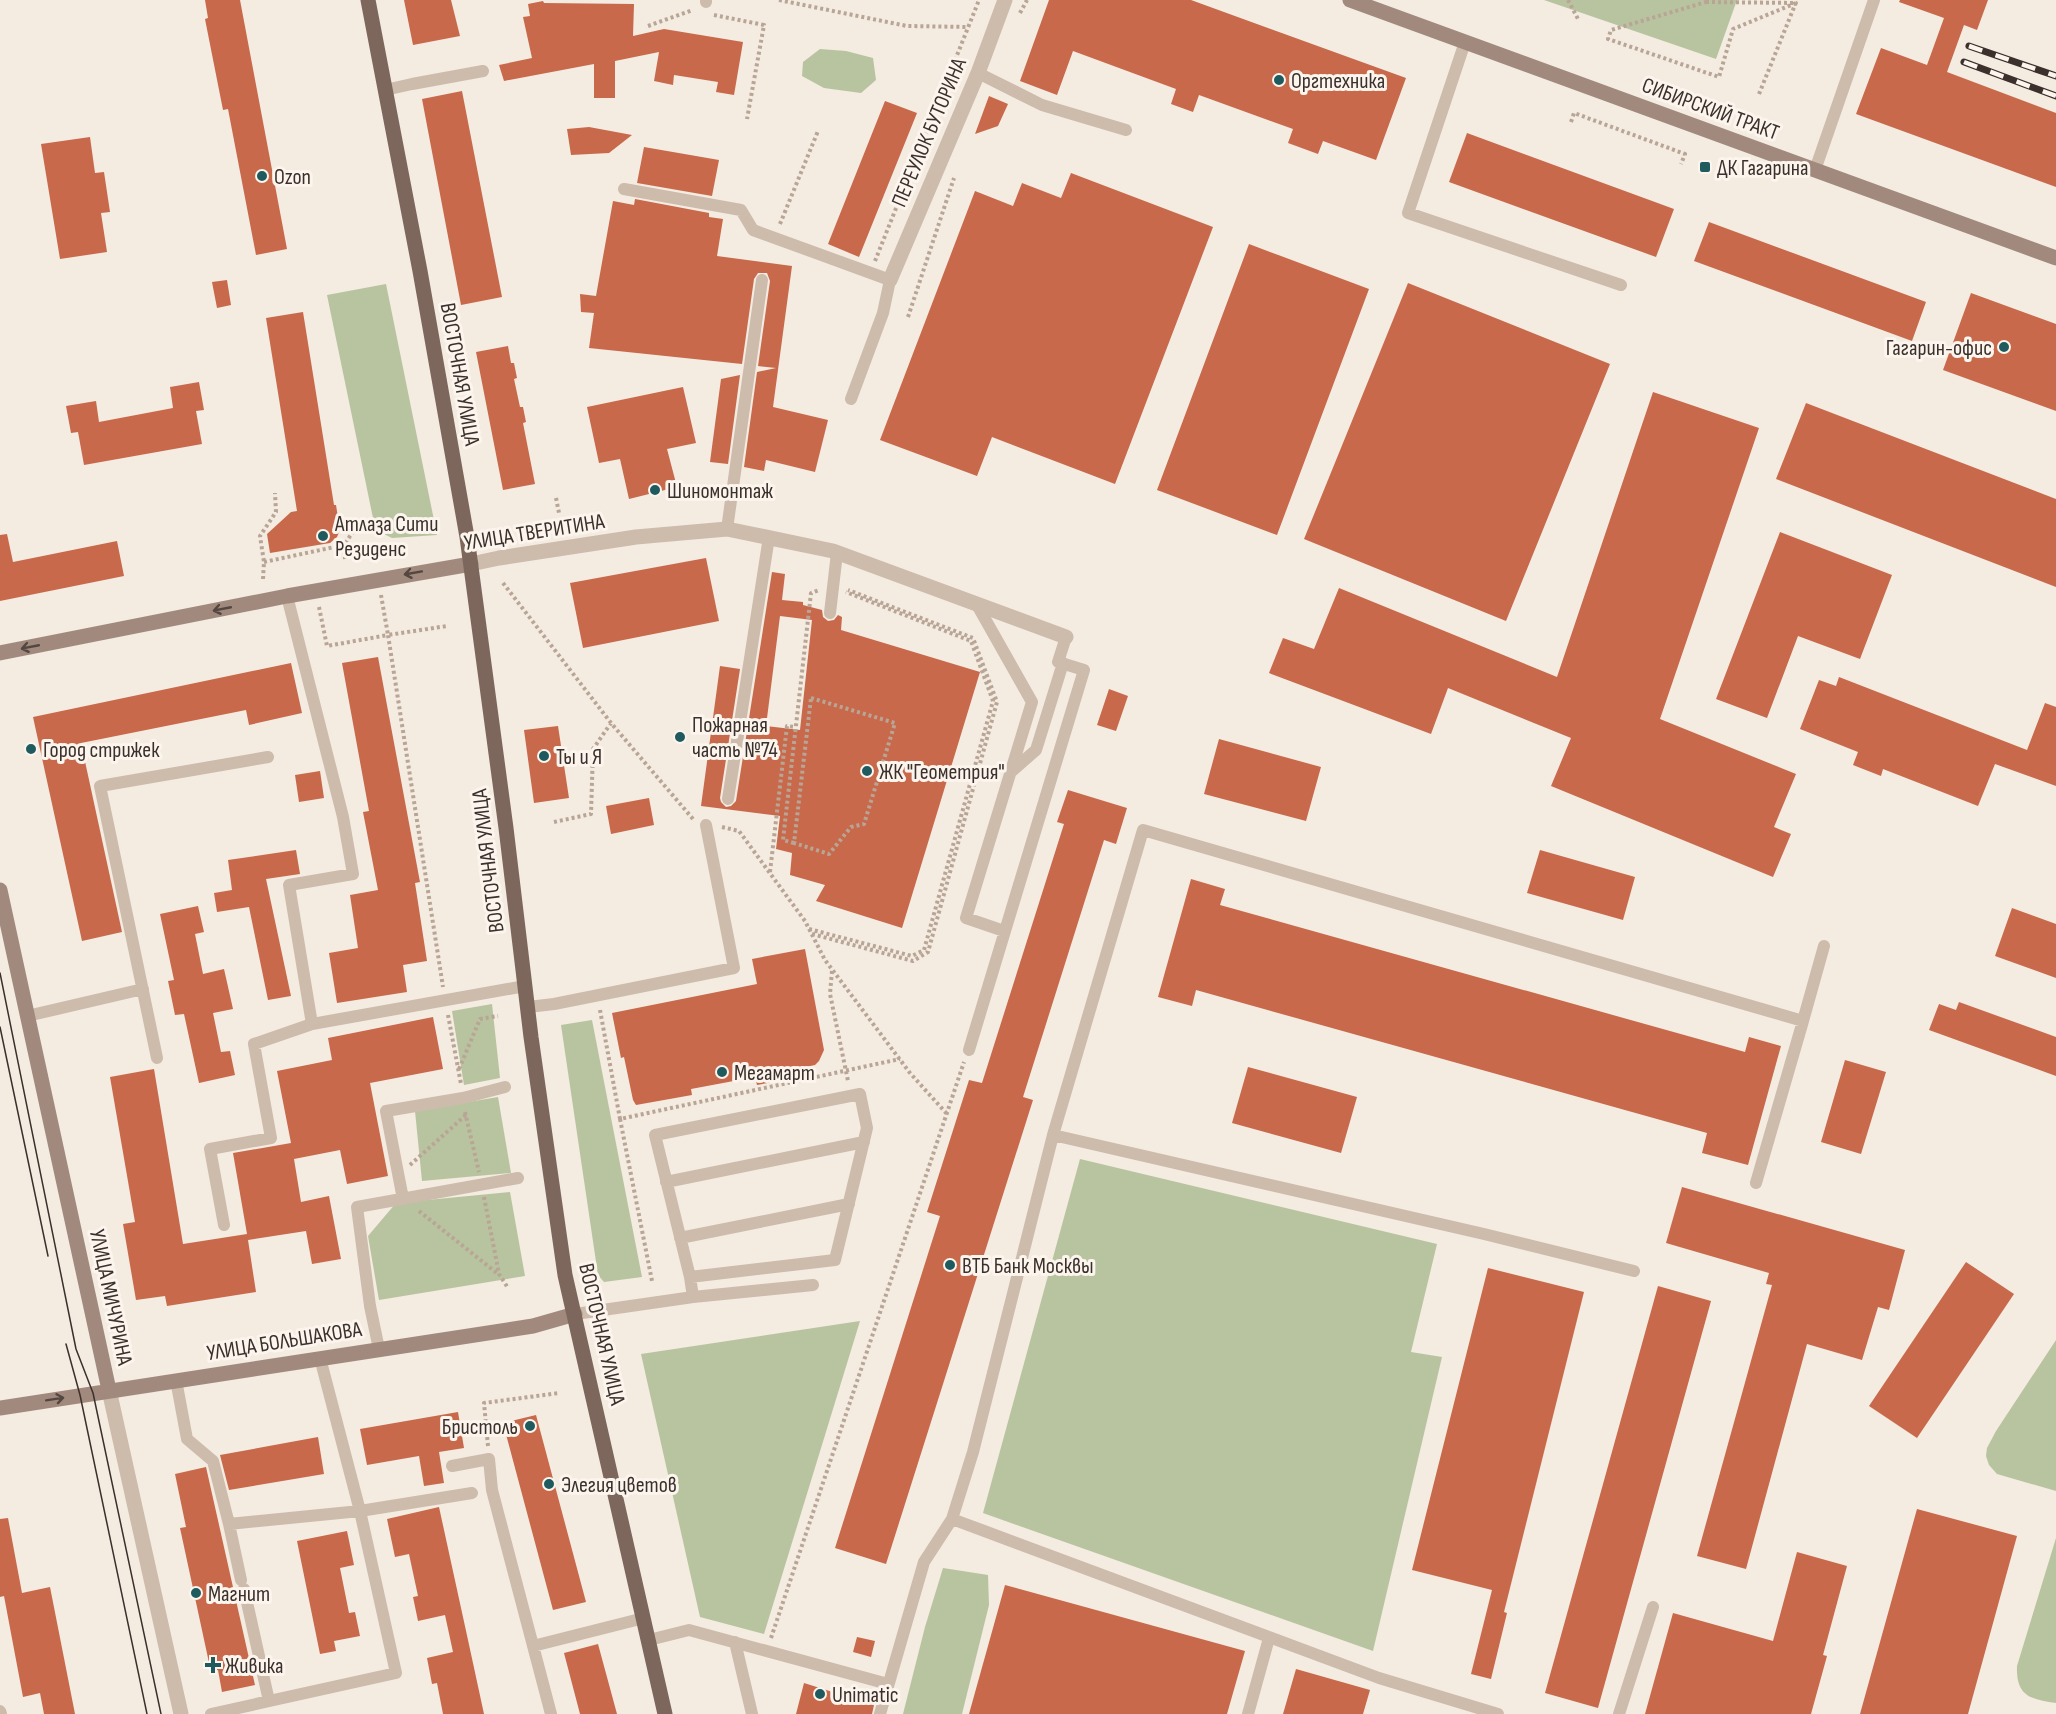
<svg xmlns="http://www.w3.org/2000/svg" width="2056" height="1714" viewBox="0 0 2056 1714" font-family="'Sofia Sans Condensed',sans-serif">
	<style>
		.green { fill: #b8c4a0 }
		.building { fill: #c8694b; fill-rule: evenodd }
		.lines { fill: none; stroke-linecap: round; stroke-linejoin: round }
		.path { stroke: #b9a596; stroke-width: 4; stroke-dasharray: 3 3; stroke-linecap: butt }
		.lane { stroke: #cdbbac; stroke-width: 12 }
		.street { stroke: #cdbbac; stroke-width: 15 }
		.secondary { stroke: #a18a7d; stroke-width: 15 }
		.primary { stroke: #7d675c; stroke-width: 15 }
		.tram { stroke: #3b302b; stroke-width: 1.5 }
		.rail-casing { stroke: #3b302b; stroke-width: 7 }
		.rail { stroke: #fbf5ee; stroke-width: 4.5; stroke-dasharray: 14; stroke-linecap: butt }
		.oneway { stroke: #544640 }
		.poi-dot { fill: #1f5a5e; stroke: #fbf5ee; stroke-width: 2 }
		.labels { text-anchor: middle; stroke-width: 6; stroke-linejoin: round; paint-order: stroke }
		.poi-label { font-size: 22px; fill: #3b302b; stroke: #fbf5ee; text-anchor: start }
		.street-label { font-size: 22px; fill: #3b302b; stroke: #fbf5ee }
	</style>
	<rect width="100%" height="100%" fill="#f4ebe1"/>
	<path class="green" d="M1544 0H1737L1716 59Z
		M820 49 846 51 873 58 876 80 861 93 824 88 802 76 803 62Z
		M386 284 437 535 392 538 380 532 373 518 327 295Z
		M492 1004 500 1078 464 1085 452 1011Z
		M592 1020 642 1277 604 1282 598 1275 561 1025Z
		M498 1097 511 1173 422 1181 415 1111Z
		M1080 1159 1437 1244 1411 1352 1442 1357 1373 1651 983 1513Z
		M510 1192 525 1276 379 1300 368 1236 396 1203Z
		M860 1321 764 1634 700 1617 641 1354Z
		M2056 1340V1491L1997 1474 1989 1465 1986 1456 1987 1448 1996 1431Z
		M2056 1538V1703C2030 1699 2016 1696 2017 1666Z
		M943 1568 988 1575 989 1605 962 1714H903L925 1627Z"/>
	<path class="building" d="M205 0H240L287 249 256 255 228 109 223 110 205 19 208 18Z
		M404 0H451L460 36 413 45Z
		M1049 0H1191L1406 78 1376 160 1323 141 1318 154 1288 143 1293 129 1199 95 1193 112 1171 104 1176 89 1073 51 1057 95 1020 81Z
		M1900 0H1988L1977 30 1964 25 1947 72 2056 113V187L1856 114 1881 48 1927 65 1944 18 1899 2Z
		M543 1 544 3 634 4 633 36 664 29 743 42 734 95 716 92 718 82 674 75 673 85 654 81 659 52 615 61V98H594V64L504 81 499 65 532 58 523 17 530 16 528 4Z
		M462 91 502 297 461 305 422 99Z
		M989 96 1008 104 998 126 975 134Z
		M885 101 917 113 859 257 828 244Z
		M589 127 632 135 609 153 571 155 567 129Z
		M1467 133 1674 209 1656 257 1449 182Z
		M90 137 95 173 104 172 110 212 101 213 107 252 60 259 41 144Z
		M644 147 719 160 712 196 637 183Z
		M1071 173 1213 227 1115 484 992 437 977 476 880 440 975 191 1013 206 1022 183 1061 198Z
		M635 199 709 213V217L723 219 717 256 792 266 773 407 828 420 815 472 766 460 764 471 744 467 757 372 776 368 758 366 770 281 767 273H758L754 279 742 364 589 348 594 313 581 312 580 294 596 296 613 201 634 205Z
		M1709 222 1926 302 1912 341 1694 261Z
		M1249 244 1369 289 1277 535 1157 490Z
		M227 280 231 305 217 308 212 282Z
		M1408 283 1610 364 1506 621 1304 539Z
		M1971 293 2056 324V411L1943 370Z
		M303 312 334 505H336L340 530 337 537 330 543 270 553 267 534 291 512 297 511 266 318Z
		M508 346 511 363H514L517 378 514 379 520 407H523L526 422 523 423 535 484 503 490 476 352Z
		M740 375 728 464 710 462 721 379Z
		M199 382 204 410 196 411 202 444 84 465 78 432 71 433 66 406 96 401 99 422 173 408 170 387Z
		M683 387 696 443 667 449 677 487 629 499 620 459 599 463 587 407Z
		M1653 392 1759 428 1660 719 1796 774 1774 827 1791 834 1773 877 1551 786 1571 738 1448 688 1431 734 1269 673 1283 638 1314 649 1339 588 1557 677Z
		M1806 403 2056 499V587L1776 479Z
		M1780 532 1892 575 1860 659 1798 636 1767 718 1716 699Z
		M7 534 13 562 117 541 124 576 0 601V535Z
		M706 558 719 621 583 648 570 583Z
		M772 572 785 574 782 600 803 602V605L822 610 823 617 828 621 834 620 838 615 842 617 841 630 980 672 902 928 816 901 825 885 790 875 792 853 776 849 780 816 701 806 720 666 740 669 720 798 721 802 726 807 731 806 736 801ZM780 616 812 620 800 730 766 726Z
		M378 657 420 882 415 883 427 961 403 965 407 992 337 1003 329 953 358 948 350 895 378 890 363 812 369 811 342 663Z
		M291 663 302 713 249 725 246 710 81 743 122 932 82 941 33 717Z
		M1839 677 2027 750 2045 703 2056 707V786L1995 764 1978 806 1883 769 1881 776 1853 765 1858 752 1800 729 1819 680 1836 686Z
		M1109 689 1128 696 1116 731 1097 725Z
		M558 726 569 798 534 803 524 730Z
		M1219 739 1321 767 1306 821 1204 794Z
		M320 771 324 798 299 802 295 775Z
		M1068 790 1127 808 1116 844 1104 840 1023 1097 1033 1100 886 1564 835 1548 940 1216 927 1212 969 1080 982 1083 1064 824 1057 822Z
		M649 798 654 825 611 834 606 806Z
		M296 850 300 874 266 879 291 996 268 1000 249 907 217 912 214 893 232 890 228 860Z
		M1540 850 1635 877 1623 920 1527 893Z
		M1191 879 1225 889 1220 905 1745 1052 1749 1037 1781 1046 1748 1165 1702 1153 1707 1133 1196 990 1192 1006 1158 997Z
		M198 906 204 932 195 934 203 974 224 969 233 1009 213 1013 221 1052 230 1051 235 1075 199 1083 184 1014 175 1015 168 981 174 980 160 914Z
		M2012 908 2056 924V978L1995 956Z
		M805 949 824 1050 819 1061 815 1065 772 1074 773 1082 757 1085 755 1077 691 1089 692 1095 636 1105 633 1100 624 1057 621 1058 612 1013 757 984 752 959Z
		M1959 1002 2056 1037V1076L1929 1030 1939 1004 1956 1010Z
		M433 1017 443 1069 370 1083 388 1176 347 1184 340 1150 294 1159 301 1202 329 1196 341 1259 312 1264 306 1231 248 1240 256 1292 167 1306 165 1296 136 1300 123 1224 135 1222 110 1077 154 1069 183 1244 247 1234 233 1153 291 1143 277 1071 332 1060 328 1038Z
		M1845 1060 1886 1072 1861 1154 1821 1142Z
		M1248 1067 1357 1097 1341 1153 1232 1123Z
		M1682 1187 1905 1250 1889 1310 1878 1307 1862 1360 1807 1344 1746 1569 1697 1556 1772 1285 1766 1284 1769 1273 1666 1243Z
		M1966 1262 2014 1294 1917 1438 1869 1406Z
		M1488 1268 1584 1292 1504 1612 1507 1613 1491 1679 1471 1674 1492 1590 1412 1570Z
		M1658 1286 1711 1301 1598 1708 1545 1693Z
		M458 1412 464 1448 439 1452 444 1483 424 1486 419 1456 367 1465 360 1429Z
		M536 1415 586 1602 553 1610 503 1423Z
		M318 1437 324 1474 229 1490 220 1455Z
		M206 1467 255 1685 222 1692 218 1670 211 1672 180 1528 186 1527 175 1474Z
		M439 1507 468 1640 484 1714H443L437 1683 432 1684 427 1658 453 1652 445 1615 418 1621 413 1597 418 1596 409 1554 395 1557 387 1519Z
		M1917 1509 2017 1536 1968 1714H1860Z
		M8 1518 22 1593 50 1587 75 1714H44L40 1693 23 1697 4 1596 0 1597V1519Z
		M347 1531 354 1565 340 1568 349 1613 355 1612 360 1636 334 1641 336 1651 320 1654 297 1541Z
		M1797 1552 1847 1566 1823 1655 1827 1656 1811 1714H1645L1673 1613 1773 1641Z
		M1005 1585 1245 1651 1227 1714H969Z
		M857 1637 875 1641 871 1657 853 1652Z
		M598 1644 617 1714H580L564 1653Z
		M1296 1669 1370 1690 1363 1714H1283Z
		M804 1683 874 1705 872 1714H796Z"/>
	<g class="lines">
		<path class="path" d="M779 0 907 26 968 27
			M1568 0 1578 19
			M1706 2 1796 3 1733 29 1719 77 1608 39 1611 30Z
			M1020 13 1027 0
			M714 15 764 25 747 119
			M648 26 693 10
			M1759 94 1797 0
			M1571 122 1574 113 1685 154 1681 164
			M780 224 818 131
			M875 261 979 0
			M908 317 954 178
			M556 498 559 513
			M344 545 345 559
			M264 562 344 545 357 526 368 522
			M263 579 264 562 260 536 276 512 275 493
			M503 583 611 723 693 819
			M381 595 388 635 447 626
			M319 607 327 646 388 635 443 987
			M811 698 895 723 864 824 851 827 829 854 794 843Z
			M554 822 591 814 593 749 611 723
			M722 827 739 831 805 921 825 960 910 1073 947 1114
			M794 843 783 840 811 593 819 590
			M770 872 787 726 795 727
			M809 929 912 956 924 950 993 701 971 641 846 592
			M812 934 913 961 928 952 997 702 973 638 848 590
			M832 971 830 994 848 1081
			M600 1010 620 1119 900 1059
			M448 1015 461 1084
			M459 1069 480 1019 498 1016
			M465 1112 479 1172
			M620 1119 652 1281
			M410 1165 467 1114
			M484 1197 499 1274 508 1288
			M419 1211 498 1274
			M488 1446 484 1403 559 1393
			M771 1638 964 1062"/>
		<path class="lane" d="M706 2V0
			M1465 42 1408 213 1621 285
			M978 73 1042 105 1126 130
			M385 90 412 84 483 71
			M1815 170 1874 0
			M624 189 741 210 753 230 890 280 883 313 851 399
			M727 529 762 280
			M287 596 343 817 353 874 289 885 312 1024
			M976 603 1032 702 966 918 1004 931
			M830 613 837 553
			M1012 771 1036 750 1063 663
			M728 799 769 537
			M528 1007 554 1004 734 968 706 825
			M27 1016 143 989
			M969 1050 1084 670 1058 662 1066 637
			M157 1058 100 786 268 757
			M1053 1135 1484 1234 1634 1271
			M666 1182 864 1142
			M1756 1183 1803 1021
			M403 1199 386 1111 463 1098 505 1087
			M224 1225 210 1149 271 1138 254 1044 312 1024 525 986
			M680 1238 849 1204
			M690 1277 835 1260 867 1128 860 1094 655 1135 690 1277 693 1297
			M575 1314 693 1297 813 1285
			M379 1349 370 1306 357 1207 518 1178
			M176 1380 187 1439 213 1461 229 1524 360 1511 472 1493
			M452 1466 489 1459 492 1490 551 1714
			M952 1519 1379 1678 1498 1714
			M229 1524 241 1580
			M244 1589 269 1701
			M649 1640 689 1630 888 1684
			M735 1642 752 1714
			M533 1646 644 1618
			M0 1711 1 1714
			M211 1714 396 1673 360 1511 320 1358
			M880 1714 924 1562 952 1519 973 1452 1053 1135 1143 830 1803 1021 1824 946
			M1248 1714 1269 1638
			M1619 1714 1653 1607"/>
		<path class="street" d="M890 280 978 73 1005 0
			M471 564 499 558 636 537 727 529 833 551 1066 637
			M109 1390 181 1714"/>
		<path class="secondary" d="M1350 0 2056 258
			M0 653 287 596 471 564
			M0 890 109 1390
			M0 1408 533 1326 575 1314"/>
		<path class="primary" d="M368 0 420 271 467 537 506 828 531 1037 565 1275 665 1714"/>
		<path class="tram" d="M0 973 76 1349 93 1393 161 1714
			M0 1027 48 1256
			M66 1344 80 1395 147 1714"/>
		<defs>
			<path id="rail" d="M1969 46 2056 76
				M1964 62 2056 96"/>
		</defs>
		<use href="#rail" class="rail-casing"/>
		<use href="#rail" class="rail"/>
	</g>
	<defs><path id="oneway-shaft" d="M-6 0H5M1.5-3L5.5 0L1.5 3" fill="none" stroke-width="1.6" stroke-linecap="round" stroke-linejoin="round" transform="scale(1.5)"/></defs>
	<g class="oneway">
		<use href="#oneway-shaft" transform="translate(413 573) rotate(170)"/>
		<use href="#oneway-shaft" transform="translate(222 609) rotate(169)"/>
		<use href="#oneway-shaft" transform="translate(30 647) rotate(169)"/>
		<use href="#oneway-shaft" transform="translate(55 1399) rotate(-9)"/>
	</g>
	<g class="poi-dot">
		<circle cx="1279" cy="80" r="6"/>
		<rect x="1699" y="161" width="12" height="12" rx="3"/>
		<circle cx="262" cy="176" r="6"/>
		<circle cx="2004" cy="347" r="6"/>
		<circle cx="655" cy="490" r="6"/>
		<circle cx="323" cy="536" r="6"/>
		<circle cx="680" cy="737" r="6"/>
		<circle cx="31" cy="749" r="6"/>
		<circle cx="544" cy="756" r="6"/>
		<circle cx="867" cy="771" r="6"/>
		<circle cx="722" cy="1072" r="6"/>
		<circle cx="950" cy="1265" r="6"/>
		<circle cx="530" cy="1426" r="6"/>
		<circle cx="549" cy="1484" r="6"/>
		<circle cx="196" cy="1593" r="6"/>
		<path d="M210 1656h6v6h6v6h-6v6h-6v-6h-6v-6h6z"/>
		<circle cx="820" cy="1694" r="6"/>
	</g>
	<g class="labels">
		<g class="poi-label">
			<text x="1291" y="88">Оргтехника</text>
			<text x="1717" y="175">ДК Гагарина</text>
			<text x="274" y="184">Ozon</text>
			<text x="1992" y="355" text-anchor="end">Гагарин-офис</text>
			<text x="667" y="498">Шиномонтаж</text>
			<text x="335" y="531">Атлаза Сити<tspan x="335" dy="25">Резиденс</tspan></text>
			<text x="692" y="732">Пожарная<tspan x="692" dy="25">часть №74</tspan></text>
			<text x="43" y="757">Город стрижек</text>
			<text x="556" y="764">Ты и Я</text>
			<text x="879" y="779">ЖК "Геометрия"</text>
			<text x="734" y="1080">Мегамарт</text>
			<text x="962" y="1273">ВТБ Банк Москвы</text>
			<text x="518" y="1434" text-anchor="end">Бристоль</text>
			<text x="561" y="1492">Элегия цветов</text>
			<text x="208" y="1601">Магнит</text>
			<text x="225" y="1673">Живика</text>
			<text x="832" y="1702">Unimatic</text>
		</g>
		<g class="street-label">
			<text transform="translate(1711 108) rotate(20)" y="8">СИБИРСКИЙ ТРАКТ</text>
			<text transform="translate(928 132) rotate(-67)" y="8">ПЕРЕУЛОК БУТОРИНА</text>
			<text transform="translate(461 374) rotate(80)" y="8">ВОСТОЧНАЯ УЛИЦА</text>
			<text transform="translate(534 531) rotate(-9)" y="8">УЛИЦА ТВЕРИТИНА</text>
			<text transform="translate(487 861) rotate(-97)" y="8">ВОСТОЧНАЯ УЛИЦА</text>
			<text transform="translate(112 1297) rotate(78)" y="8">УЛИЦА МИЧУРИНА</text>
			<text transform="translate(603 1334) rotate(77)" y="8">ВОСТОЧНАЯ УЛИЦА</text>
			<text transform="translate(284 1340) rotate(-9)" y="8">УЛИЦА БОЛЬШАКОВА</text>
		</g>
	</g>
</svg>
